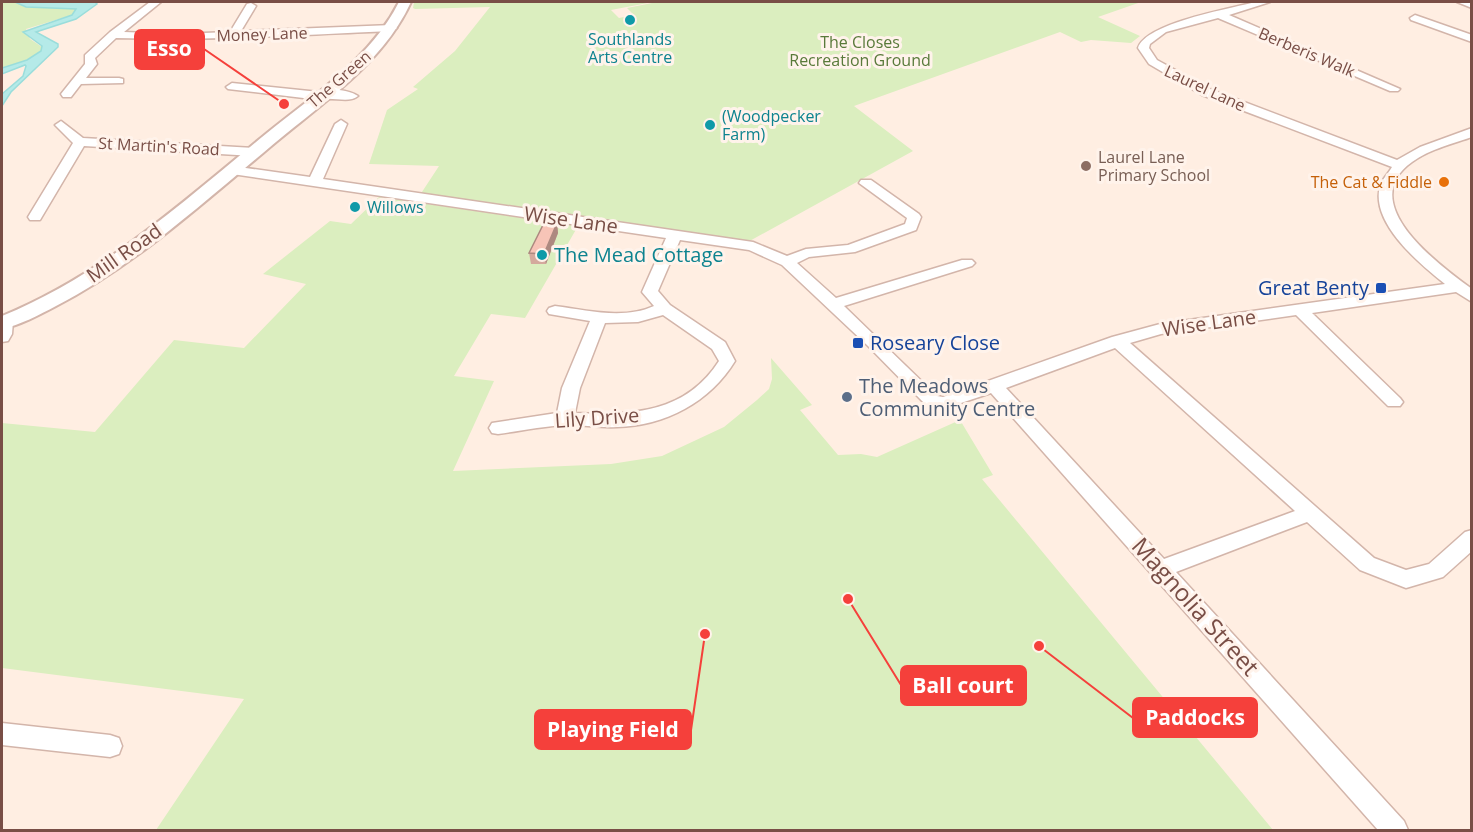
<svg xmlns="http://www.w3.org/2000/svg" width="1473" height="832" viewBox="0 0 1473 832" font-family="'Open Sans',sans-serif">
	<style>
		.green { fill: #dbeebf }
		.water { fill: #b5eae8; stroke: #9adddb; stroke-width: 1.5 }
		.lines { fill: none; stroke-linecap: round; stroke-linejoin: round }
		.minor-casing { stroke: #d3b5aa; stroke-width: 3 }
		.tertiary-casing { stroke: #d3b5aa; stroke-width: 4 }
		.minor { fill: #fff; fill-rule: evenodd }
		.tertiary { fill: #fff; fill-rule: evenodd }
		.wall { fill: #d4a99d }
		.shaded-wall { fill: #ad8980 }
		.building { fill: #f7c4b7; stroke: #ad8980; stroke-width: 1.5 }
		.culture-dot { fill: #0f9aa8; stroke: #fff3eb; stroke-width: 2 }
		.education-dot { fill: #8d6e63; stroke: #fff3eb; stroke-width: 2 }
		.food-dot { fill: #e8710a; stroke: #fff3eb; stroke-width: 2 }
		.transit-dot { fill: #1a4fb4; stroke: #fff3eb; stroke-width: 2 }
		.service-dot { fill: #5c6f8a; stroke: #fff3eb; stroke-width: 2 }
		.labels { text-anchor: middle; stroke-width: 6; stroke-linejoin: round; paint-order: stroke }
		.far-street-label { font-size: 16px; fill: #794e46; stroke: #fff3eb }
		.far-culture-label { font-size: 16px; fill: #0d838f; stroke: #fff3eb; text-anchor: start }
		.far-park-label { font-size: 16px; fill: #597a3a; stroke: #fff3eb }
		.far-education-label { font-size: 16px; fill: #785e54; stroke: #fff3eb; text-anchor: start }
		.far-food-label { font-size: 16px; fill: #c56008; stroke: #fff3eb; text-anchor: end }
		.street-label { font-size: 20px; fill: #794e46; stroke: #fff3eb }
		.culture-label { font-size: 20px; fill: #0d838f; stroke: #fff3eb; text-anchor: start }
		.transit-label { font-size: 20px; fill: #164399; stroke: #fff3eb; text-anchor: end }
		.service-label { font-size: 20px; fill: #4e5e75; stroke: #fff3eb; text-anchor: start }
		.near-street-label { font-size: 24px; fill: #794e46; stroke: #fff3eb }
		.leader { fill: none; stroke: #f5403b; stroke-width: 2 }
		.callout-dot { fill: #f5403b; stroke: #fff3eb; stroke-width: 2 }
		.callout { fill: #f5403b; stroke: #f5403b; stroke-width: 2 }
		.callout-label { font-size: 21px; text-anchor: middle; font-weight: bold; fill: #fff }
	</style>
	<rect width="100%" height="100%" fill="#ffeee2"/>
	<path class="green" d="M2 2H15L26 7 76 9 72 15 26 29 30 39 42 47 41 51 27 60 2 68Z
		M414 2H653L611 10 609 8 619 18 634 15 627 8 657 2H1141L1098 17 1140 36 1131 43 1091 40 1081 42 1060 32 854 106 913 151 746 243 420 195 439 166 369 164 387 110 418 89 413 87 455 51 490 7 415 9 413 8Z
		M379 197 578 226 525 318 491 314 454 376 494 381 453 471 611 464 662 456 724 427 757 400 769 389 772 379 771 358 812 405 800 410 838 455 861 454 877 457 960 420 993 475 982 479 1273 830H156L244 699 2 668V423L95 432 174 340 244 348 306 284 263 274 330 221 351 224Z"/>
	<path class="water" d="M15 2H95L97 4 76 19 36 32 58 44V47L11 92 2 106V94L23 76 26 66 25 65 2 74V68L27 60 41 51 42 46 23 32 72 15 76 9 26 7Z"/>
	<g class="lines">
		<defs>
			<path id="minor" d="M150 2H161L124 32 177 34 230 32 247 4 251 3 256 6 241 31 392 25 397 28 392 31C300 35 208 41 116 38L95 58 97 64 86 78H119L123 79V83L81 84 71 97H63L61 94 85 64V55L110 32Z
				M1255 2H1270L1229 15 1400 89 1398 91H1390L1218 18 1166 32 1150 44 1149 48 1157 60 1210 89 1397 160 1420 147 1472 128V137C1452 144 1430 149 1412 162 1354 203 1439 265 1472 289V302L1456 292 1312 313 1400 398 1403 402 1400 406H1388L1296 315 1161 334 1130 343 1374 558 1406 570 1429 564 1465 532 1472 530V551L1443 577 1406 588 1360 570 1307 522 1176 572 1404 821 1408 830H1378L991 393 943 409 926 405 868 346 782 265 749 250 680 240 658 291 670 305 725 342 735 361C710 402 665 426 617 427 600 428 583 425 566 425 543 426 521 431 498 434L492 433 489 428 492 423 557 413 562 388 590 321 549 314 547 311 549 308 555 306C587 310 623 320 654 306L642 292 666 238 232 174 225 170 232 166 310 177 335 124 341 120 347 124 323 179 753 242 787 256 806 249 848 245 905 224 907 218 859 183 861 180H871L919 214 921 217 916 230 855 252 809 257 797 263 836 298 962 260H972L975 263 972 266 844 306 937 396 943 397 1112 337 1160 324 1445 284C1420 264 1367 221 1381 183 1384 178 1389 172 1392 167L1202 95 1149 64 1138 48C1146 23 1229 9 1255 2ZM663 315 712 349 719 361C685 414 631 415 575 413L580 388 605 323 638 322ZM1115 348 1295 511 1164 559 1006 388Z
				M1457 2H1472V8Z
				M1415 15 1472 35V42L1411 20 1410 18Z
				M232 83 319 92C327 87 350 90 358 96 349 104 331 96 320 100L228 89 226 87Z
				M61 121 83 138 254 148 260 152 254 156 84 146 40 220H30L28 217 73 143 55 125Z
				M5 316 13 321 12 334 8 341 2 342V317Z
				M2 723 110 735 119 738 122 746 119 754 110 757 2 745Z"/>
			<path id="tertiary" d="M399 2H411C381 67 316 107 263 153 197 208 133 266 56 306 39 315 20 325 2 329V316C103 275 184 201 267 133 315 94 371 58 399 2Z"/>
		</defs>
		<use href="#minor" class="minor-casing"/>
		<use href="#tertiary" class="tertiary-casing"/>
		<use href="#minor" class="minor"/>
		<use href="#tertiary" class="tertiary"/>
	</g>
	<path class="wall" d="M557 223 558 233 546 264H531L529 253Z"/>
	<path class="shaded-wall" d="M557 223 558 233 546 264 544 254Z"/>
	<path class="building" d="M544 223H557L544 254 529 253Z"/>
	<g class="culture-dot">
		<circle cx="630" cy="20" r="6"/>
		<circle cx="710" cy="125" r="6"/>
		<circle cx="355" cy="207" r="6"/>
		<circle cx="542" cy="255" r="6"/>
	</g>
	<circle class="education-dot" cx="1086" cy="166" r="6"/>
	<circle class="food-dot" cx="1444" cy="182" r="6"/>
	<g class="transit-dot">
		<rect x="1375" y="282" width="12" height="12" rx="3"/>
		<rect x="852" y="337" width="12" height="12" rx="3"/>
	</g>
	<circle class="service-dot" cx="847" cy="397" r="6"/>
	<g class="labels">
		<g class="far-street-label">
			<text transform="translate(262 34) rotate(-2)" y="6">Money Lane</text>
			<text transform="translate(1307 52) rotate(23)" y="6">Berberis Walk</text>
			<text transform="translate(339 79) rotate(-41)" y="6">The Green</text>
			<text transform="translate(1205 88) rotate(25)" y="6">Laurel Lane</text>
			<text transform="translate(159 146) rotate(3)" y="6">St Martin's Road</text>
		</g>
		<g class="far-culture-label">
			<text x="630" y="45" text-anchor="middle">Southlands<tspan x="630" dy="18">Arts Centre</tspan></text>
			<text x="722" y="122">(Woodpecker<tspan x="722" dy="18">Farm)</tspan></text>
			<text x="367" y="213">Willows</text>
		</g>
		<g class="far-park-label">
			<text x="860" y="48">The Closes<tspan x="860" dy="18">Recreation Ground</tspan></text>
		</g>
		<g class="far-education-label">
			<text x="1098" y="163">Laurel Lane<tspan x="1098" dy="18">Primary School</tspan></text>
		</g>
		<g class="far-food-label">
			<text x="1432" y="188">The Cat &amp; Fiddle</text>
		</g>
		<g class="street-label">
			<text transform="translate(571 220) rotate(8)" y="7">Wise Lane</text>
			<text transform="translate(124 253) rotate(-35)" y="7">Mill Road</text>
			<text transform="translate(1209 323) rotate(-8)" y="7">Wise Lane</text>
			<text transform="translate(597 418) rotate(-4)" y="7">Lily Drive</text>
		</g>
		<g class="culture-label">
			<text x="554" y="262">The Mead Cottage</text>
		</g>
		<g class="transit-label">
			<text x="1369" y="295">Great Benty</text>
			<text x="870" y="350" text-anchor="start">Roseary Close</text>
		</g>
		<g class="service-label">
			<text x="859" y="393">The Meadows<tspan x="859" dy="23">Community Centre</tspan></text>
		</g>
		<g class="near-street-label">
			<text transform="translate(1195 607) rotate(48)" y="8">Magnolia Street</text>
		</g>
	</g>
	<path class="leader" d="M284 104L204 49M848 599L901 685M1039 646L1133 718M705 634L691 730"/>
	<g class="callout-dot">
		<circle cx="284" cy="104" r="6"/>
		<circle cx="848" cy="599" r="6"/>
		<circle cx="1039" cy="646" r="6"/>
		<circle cx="705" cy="634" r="6"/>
	</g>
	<g class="callout">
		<rect x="135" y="30" width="69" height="39" rx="6"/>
		<rect x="901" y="666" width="125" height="39" rx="6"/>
		<rect x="1133" y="698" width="124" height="39" rx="6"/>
		<rect x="535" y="710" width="156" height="39" rx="6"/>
	</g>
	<g class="callout-label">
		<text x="169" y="56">Esso</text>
		<text x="963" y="693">Ball court</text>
		<text x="1195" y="725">Paddocks</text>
		<text x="613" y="737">Playing Field</text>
	</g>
	<rect width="1473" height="832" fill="none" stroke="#794e46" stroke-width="6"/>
</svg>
